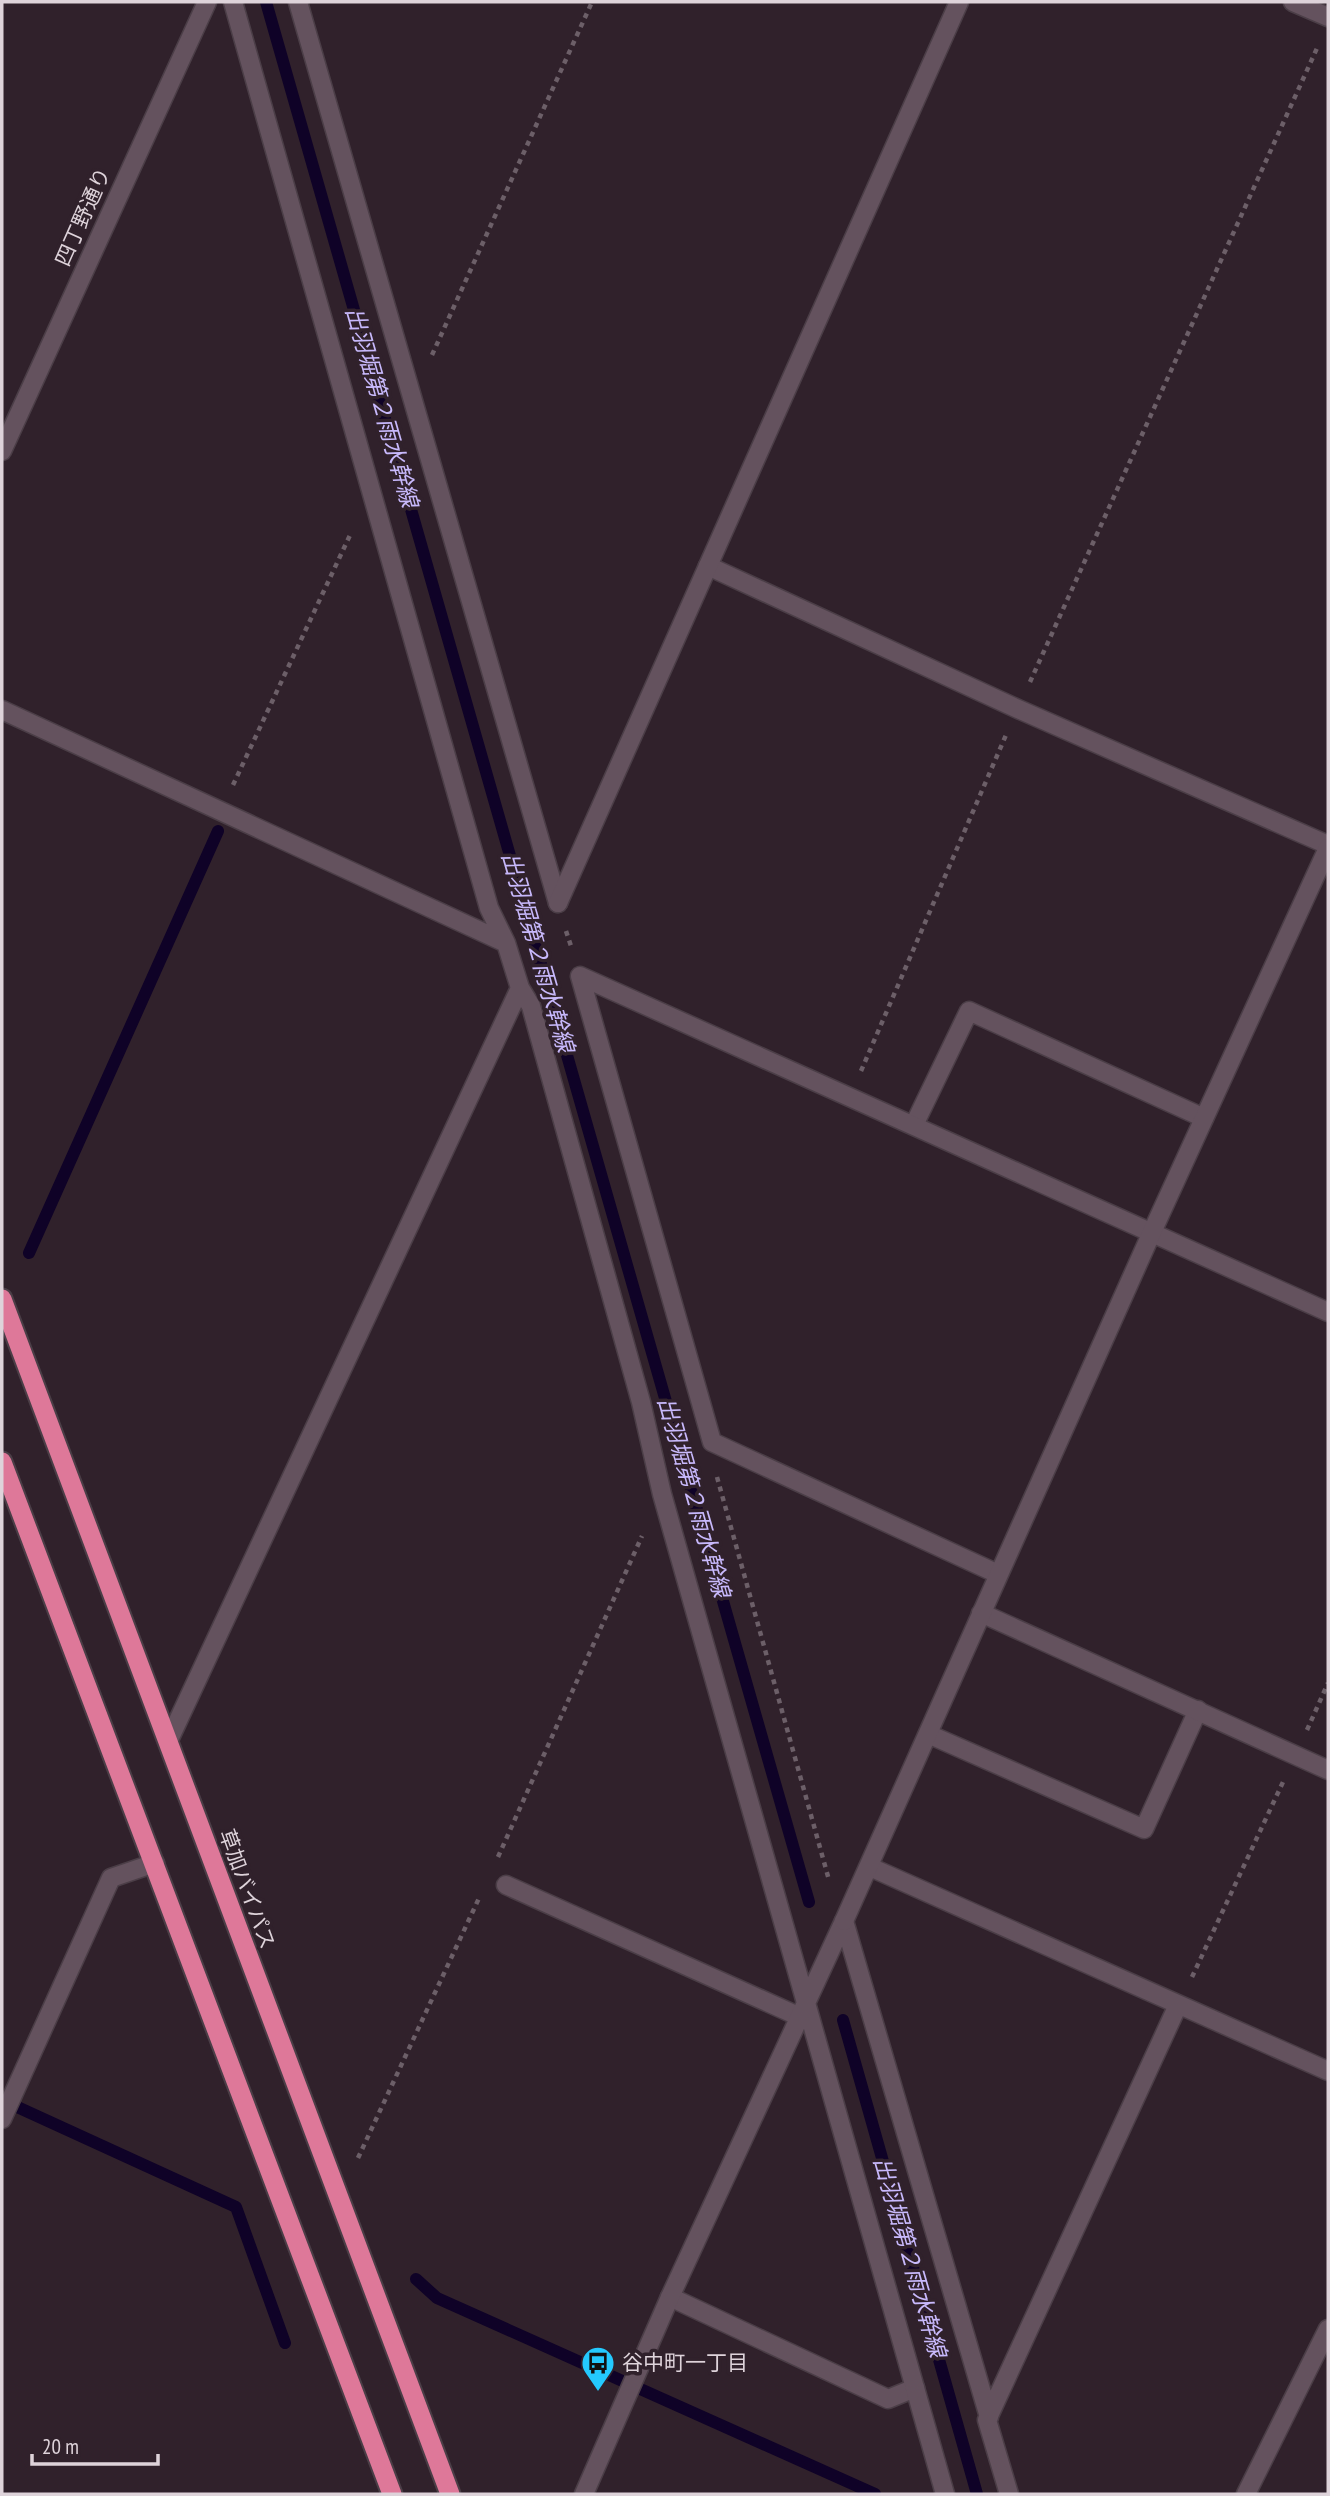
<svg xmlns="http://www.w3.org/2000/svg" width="1330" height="2496" viewBox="0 0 1330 2496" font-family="'PT Sans Narrow','Noto Sans JP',sans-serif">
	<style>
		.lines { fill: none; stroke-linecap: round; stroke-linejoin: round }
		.stream { stroke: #0f0227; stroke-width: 12 }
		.service-casing { stroke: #4b3e47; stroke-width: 21 }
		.minor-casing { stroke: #4b3e47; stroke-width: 21 }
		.tertiary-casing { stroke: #4b3e47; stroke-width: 21 }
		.trunk-casing { stroke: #4b3e47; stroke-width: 23 }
		.path { stroke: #6c5f68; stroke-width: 4.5; stroke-dasharray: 5 5; stroke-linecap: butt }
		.service { stroke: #64525e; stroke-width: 18 }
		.minor { stroke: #64525e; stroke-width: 18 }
		.tertiary { stroke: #64525e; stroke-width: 18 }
		.trunk { stroke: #de7899; stroke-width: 19 }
		.labels { text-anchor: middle; stroke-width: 7; stroke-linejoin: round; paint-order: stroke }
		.street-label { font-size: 21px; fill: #ded3da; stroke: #30212b }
		.poi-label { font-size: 21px; fill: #ded3da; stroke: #30212b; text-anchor: start }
		.water-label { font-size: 23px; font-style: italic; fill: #c8b9fc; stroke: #30212b }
	</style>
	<rect width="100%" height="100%" fill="#30212b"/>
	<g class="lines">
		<path class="stream" d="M266 2 809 1902
			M29 1253 218 831
			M843 2020 977 2494
			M2 2100 236 2207 285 2343
			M416 2279 437 2298 875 2494"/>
		<defs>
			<path id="service" d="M1293 2 1328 17
				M708 566 1018 709 1328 845
				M914 1125 969 1011 1204 1118
				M928 1734 1144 1829 1198 1710
				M506 1885 798 2016
				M670 2297 888 2399 915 2388"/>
			<path id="minor" d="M298 2 558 903
				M2 710 506 943
				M520 988 531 1006 641 1402 662 1494 945 2494
				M998 1574 712 1442 580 976 1328 1312
				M981 1613 1328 1770
				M168 1742 520 988 506 943 489 908 233 2
				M870 1867 1328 2071
				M844 1921 989 2417
				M2 2119 111 1878 155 1863
				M584 2494 670 2297 844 1921
				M1009 2494 987 2420 1178 2005
				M1246 2494 1328 2329"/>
			<path id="tertiary" d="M2 451 207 2
				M558 903 959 2
				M844 1921 1152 1232 1328 848"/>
			<path id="trunk" d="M2 1299 450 2494
				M2 1462 392 2494"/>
		</defs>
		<use href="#service" class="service-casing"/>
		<use href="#minor" class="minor-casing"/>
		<use href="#tertiary" class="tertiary-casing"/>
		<use href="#trunk" class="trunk-casing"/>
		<path class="path" d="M432 355 592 2
			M1030 682 1318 46
			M233 785 351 533
			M566 931 572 949
			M861 1071 1006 735
			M717 1477 829 1880
			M1307 1730 1328 1683
			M498 1857 642 1536
			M1192 1977 1283 1782
			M358 2158 480 1896"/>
		<use href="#service" class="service"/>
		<use href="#minor" class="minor"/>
		<use href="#tertiary" class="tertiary"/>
		<use href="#trunk" class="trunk"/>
	</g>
	<defs>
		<symbol id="bus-pin" viewBox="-11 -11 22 30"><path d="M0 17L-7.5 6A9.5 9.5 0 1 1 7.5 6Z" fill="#24c9fe" stroke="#30212b"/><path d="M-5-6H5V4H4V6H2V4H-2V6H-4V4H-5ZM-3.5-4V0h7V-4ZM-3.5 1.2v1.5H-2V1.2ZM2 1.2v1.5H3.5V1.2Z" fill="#111"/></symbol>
	</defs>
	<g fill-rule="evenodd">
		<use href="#bus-pin" x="579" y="2344" width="38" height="52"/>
	</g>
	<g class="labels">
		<g class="street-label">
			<text transform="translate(83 217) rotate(-66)" y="7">四丁野通り</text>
			<text transform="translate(247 1889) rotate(70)" y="7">草加バイパス</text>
		</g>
		<g class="poi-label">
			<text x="622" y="2370">谷中町一丁目</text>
		</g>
		<g class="water-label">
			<text transform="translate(382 407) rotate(74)" y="8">出羽堀第２雨水幹線</text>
			<text transform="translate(538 952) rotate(74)" y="8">出羽堀第２雨水幹線</text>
			<text transform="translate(694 1497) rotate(74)" y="8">出羽堀第２雨水幹線</text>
			<text transform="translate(910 2257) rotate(74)" y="8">出羽堀第２雨水幹線</text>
		</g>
	</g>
	<rect width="1330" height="2496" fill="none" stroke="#ded3da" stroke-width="7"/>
	<path d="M32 2454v10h126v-10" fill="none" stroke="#ded3da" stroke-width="3.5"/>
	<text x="42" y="2454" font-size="21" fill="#ded3da" stroke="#30212b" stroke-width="5" paint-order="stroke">20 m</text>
</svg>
